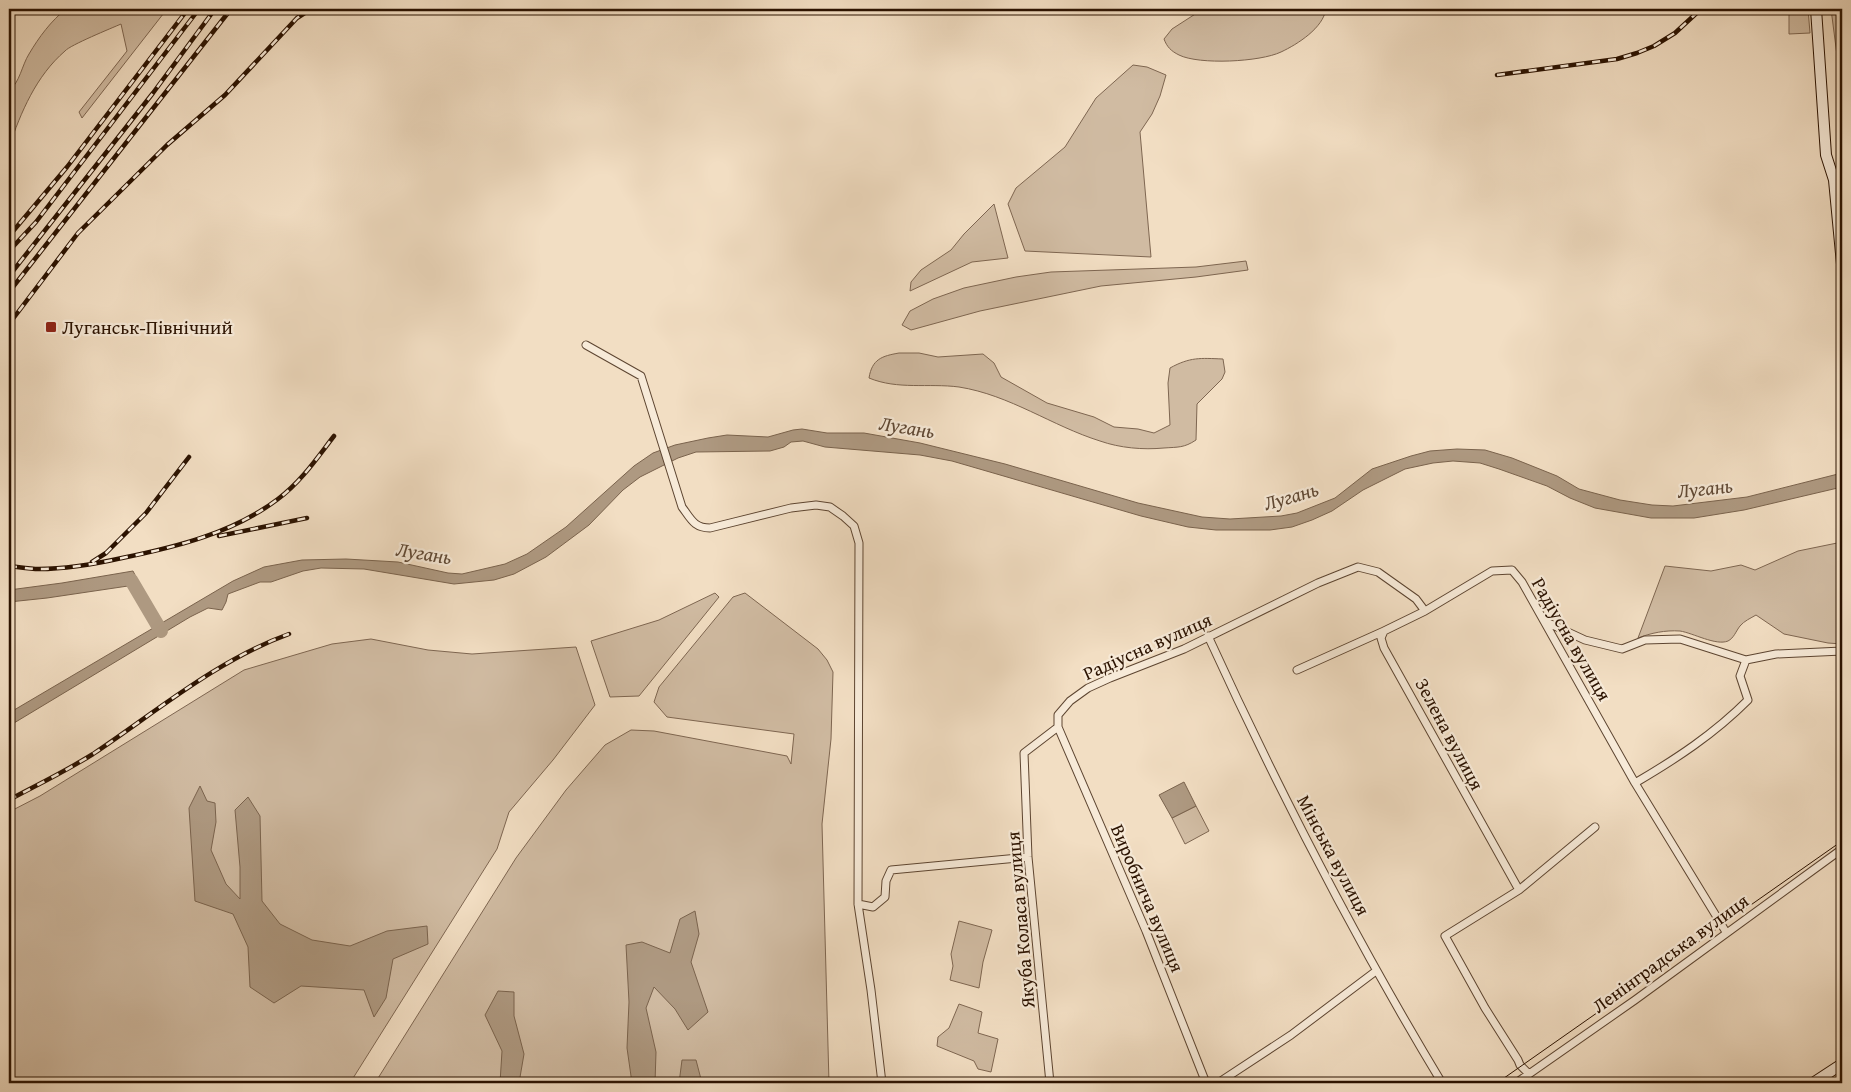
<svg xmlns="http://www.w3.org/2000/svg" width="1851" height="1092" viewBox="0 0 1851 1092" font-family="'Gentium Book Plus',serif">
	<style>
		.green { fill: #d0bba2; stroke: #7e6651 }
		.water { fill: #ae9981; stroke: #7a634d }
		.lines { fill: none; stroke-linecap: round; stroke-linejoin: round }
		.river { stroke: #ae9981; stroke-width: 14 }
		.street-casing { stroke: #5d4531; stroke-width: 9 }
		.secondary-casing { stroke: #2b1200; stroke-width: 12 }
		.street { stroke: #f7ead8; stroke-width: 7 }
		.secondary { stroke: #f7ead8; stroke-width: 10 }
		.tram { stroke: #2b1200; stroke-width: 1 }
		.rail-casing { stroke: #2b1200; stroke-width: 4.5 }
		.rail { stroke: #f7ead8; stroke-width: 2.5; stroke-dasharray: 8; stroke-linecap: butt }
		.poi-dot { fill: #8f2418; stroke: #f7ead8; stroke-width: 2 }
		.labels { text-anchor: middle; stroke-width: 4.5; stroke-linejoin: round; paint-order: stroke }
		.poi-label { font-size: 19px; fill: #2b1200; stroke: #f7ead8; text-anchor: start }
		.street-label { font-size: 19px; fill: #2b1200; stroke: #f7ead8 }
		.water-label { font-size: 20px; font-style: italic; fill: #5f4834; stroke: #f7ead8 }
	</style>
	<rect width="100%" height="100%" fill="#f2dec3"/>
	<filter id="stains"><feTurbulence type="fractalNoise" baseFrequency=".004" numOctaves="4"/><feColorMatrix values="0 0 0 0 .2 0 0 0 0 .09 0 0 0 0 .02 0 0 0 .5 -.17"/></filter>
	<radialGradient id="worn" r=".72"><stop offset=".6" stop-color="#630" stop-opacity="0"/><stop offset="1" stop-color="#630" stop-opacity=".3"/></radialGradient>
	<path class="green" d="M66 9H167L82 118 79 112 127 51 121 24C112 28 70 45 65 51 36 76 21 112 9 147V91C20 82 22 65 29 54 39 37 51 21 66 9Z
		M1203 9H1326C1323 28 1298 44 1281 52 1260 62 1199 65 1179 55 1171 51 1167 47 1164 39L1172 29Z
		M1789 9H1808L1810 33 1789 34Z
		M1831 9H1842V94Z
		M1133 65 1147 67 1166 75 1160 96 1152 114 1140 132 1151 257 1025 251 1008 204 1016 188 1065 147 1096 98Z
		M994 204 1008 258 972 262 910 291 911 282 921 270 951 250 964 234Z
		M1246 261 1248 270 1196 277 1101 286 980 311 911 330 902 325 910 311 933 299 964 288 1016 277 1051 272 1196 267Z
		M899 353H919L938 357 983 354 994 363 1001 377 1047 403 1094 417 1114 427 1138 429 1154 433 1170 425 1168 383 1170 368C1190 357 1200 358 1223 359L1225 372 1222 379 1197 404 1196 440C1184 448 1178 447 1164 448 1143 450 1120 448 1100 441 1052 426 1010 395 959 387 928 383 898 390 869 378 872 359 882 356 899 353Z
		M1842 542V644L1828 643 1784 634 1756 615C1751 618 1744 621 1740 626 1736 631 1734 638 1728 641 1716 646 1693 633 1680 631 1665 630 1651 633 1638 638L1665 566 1711 571 1741 565 1755 570 1798 551Z
		M715 593 719 597 639 696 610 697 591 641 659 620Z
		M745 593 818 649 827 660 833 672 831 739 822 824 829 1083H375L516 858 566 790 605 745 631 730 654 731 787 756 791 764 794 734 667 717 654 702 659 687 733 597Z
		M371 639 428 650 472 654 576 647 595 705 553 760 509 812 497 849 350 1083H9V812L40 796 244 670 332 644Z
		M1196 806 1209 831 1185 844 1172 818Z
		M959 921 992 930 983 962 979 988 950 980 953 966 951 954Z
		M959 1004 982 1012 978 1033 998 1039 991 1072 978 1069 974 1061 937 1046 938 1037 949 1028Z"/>
	<path class="water" d="M802 429 827 433H864L920 443 1005 464 1138 503 1202 517 1230 519 1281 516 1297 513 1335 498 1372 469 1411 456 1430 451 1457 449 1485 450 1512 458 1557 476 1579 489 1620 500 1652 505 1673 506 1747 497 1842 473V487L1744 510 1694 518H1651L1595 508 1570 498 1547 486 1499 469 1480 463 1453 461 1433 463 1405 469 1363 490 1332 511 1312 520 1292 527 1270 530H1216L1188 527 1141 516 952 461 920 455 825 447 803 441 791 442 784 447 770 451 696 452 678 458 640 477 623 490 589 525 546 557 514 574 494 580 454 584 364 569 321 568 303 571 271 582H260L228 594 226 602 222 610 208 608 190 617 9 726V713L233 581 264 567 302 560 346 559 398 562 448 573 462 574 505 564 527 554 566 527 634 466 653 453 675 445 708 438 727 435 768 437 793 430Z
		M133 571 143 591 135 598 128 586 47 598 9 602V590L62 583Z
		M1184 782 1196 806 1172 818 1159 795Z
		M200 786 207 801 215 803 216 822 211 850 226 884 240 899V867L235 810 248 797 260 816 262 901 280 924 312 940 350 946 387 931 427 926 428 944 393 959 386 998 374 1017 364 990 301 986 274 1003 250 987 248 947 233 914 195 901 189 808Z
		M695 911 699 934 691 962 708 1012 688 1030 675 1009 654 987 646 1008 656 1052 655 1083H632L627 1048 629 1002 626 945 642 942 670 953 680 919Z
		M498 991 514 992V1016L524 1054 519 1083H500L502 1051 485 1015Z
		M682 1060H696L702 1083H679Z"/>
	<g class="lines">
		<path class="river" d="M131 580 161 631"/>
		<defs>
			<path id="street" d="M586 345 641 376 682 507C691 519 694 528 710 528L791 508 816 505 830 507 843 516 854 526 859 543 858 904 871 990 882 1083
				M1425 611 1384 631 1381 638 1384 648 1519 890 1445 936 1485 1008 1518 1060 1520 1065 1529 1074
				M1544 621 1585 640 1622 649 1645 640 1680 639 1746 660 1776 654 1842 651
				M1208 636C1278 789 1355 939 1442 1083
				M1297 670 1384 631
				M1058 727 1146 931 1206 1083
				M1635 783C1676 759 1714 734 1748 700L1740 676 1746 660
				M1519 890 1595 827
				M858 904 873 907 885 897 886 881 891 870 1028 857
				M1050 1083 1028 857 1024 753 1058 727V715L1070 701 1088 688 1110 678 1184 649 1318 583 1358 567 1378 572 1416 599 1425 611 1492 571 1512 570 1522 582 1635 783 1726 932
				M1218 1083 1291 1035 1376 971
				M1516 1083 1635 1000 1842 849"/>
			<path id="secondary" d="M1816 9 1826 155 1834 180 1842 264
				M1813 1083 1842 1064"/>
		</defs>
		<use href="#street" class="street-casing"/>
		<use href="#secondary" class="secondary-casing"/>
		<use href="#street" class="street"/>
		<use href="#secondary" class="secondary"/>
		<path class="tram" d="M1497 1083 1842 841"/>
		<defs>
			<path id="rail" d="M1497 75 1617 59 1637 53 1654 46 1675 33 1701 9
				M9 236 67 167 188 9
				M9 251 36 222 199 9
				M9 276 153 93 215 9
				M9 292 231 9
				M9 324 78 233 167 145 225 95 297 18 311 9
				M219 536 307 518
				M92 562 106 553 146 513 189 457
				M9 566C19 567 29 569 39 569 67 569 95 564 122 558 176 547 233 533 278 499 301 482 317 458 334 436
				M9 800C37 785 66 771 93 754 156 712 217 660 289 634"/>
		</defs>
		<use href="#rail" class="rail-casing"/>
		<use href="#rail" class="rail"/>
	</g>
	<rect class="poi-dot" x="45" y="321" width="12" height="12" rx="2.5"/>
	<g class="labels">
		<g class="poi-label">
			<text x="62" y="334">Луганськ-Північний</text>
		</g>
		<g class="street-label">
			<text transform="translate(1572 639) rotate(60)" y="7">Радіусна вулиця</text>
			<text transform="translate(1147 646) rotate(-24)" y="7">Радіусна вулиця</text>
			<text transform="translate(1450 734) rotate(62)" y="7">Зелена вулиця</text>
			<text transform="translate(1334 855) rotate(62)" y="7">Мінська вулиця</text>
			<text transform="translate(1148 898) rotate(67)" y="7">Виробнича вулиця</text>
			<text transform="translate(1020 920) rotate(-95)" y="7">Якуба Коласа вулиця</text>
			<text transform="translate(1670 953) rotate(-36)" y="7">Ленінградська вулиця</text>
		</g>
		<g class="water-label">
			<text transform="translate(907 427) rotate(9)" y="7">Лугань</text>
			<text transform="translate(1705 488) rotate(-6)" y="7">Лугань</text>
			<text transform="translate(1291 496) rotate(-16)" y="7">Лугань</text>
			<text transform="translate(424 553) rotate(9)" y="7">Лугань</text>
		</g>
	</g>
	<rect width="1851" height="1092" fill="none" stroke="#f2dec3" stroke-width="30"/>
	<rect x="10" y="10" width="1831" height="1072" fill="none" stroke="#2b1200" stroke-width="2.5"/>
	<rect x="15" y="15" width="1821" height="1062" fill="none" stroke="#2b1200"/>
	<rect width="100%" height="100%" filter="url(#stains)"/>
	<rect width="100%" height="100%" fill="url(#worn)"/>
</svg>
